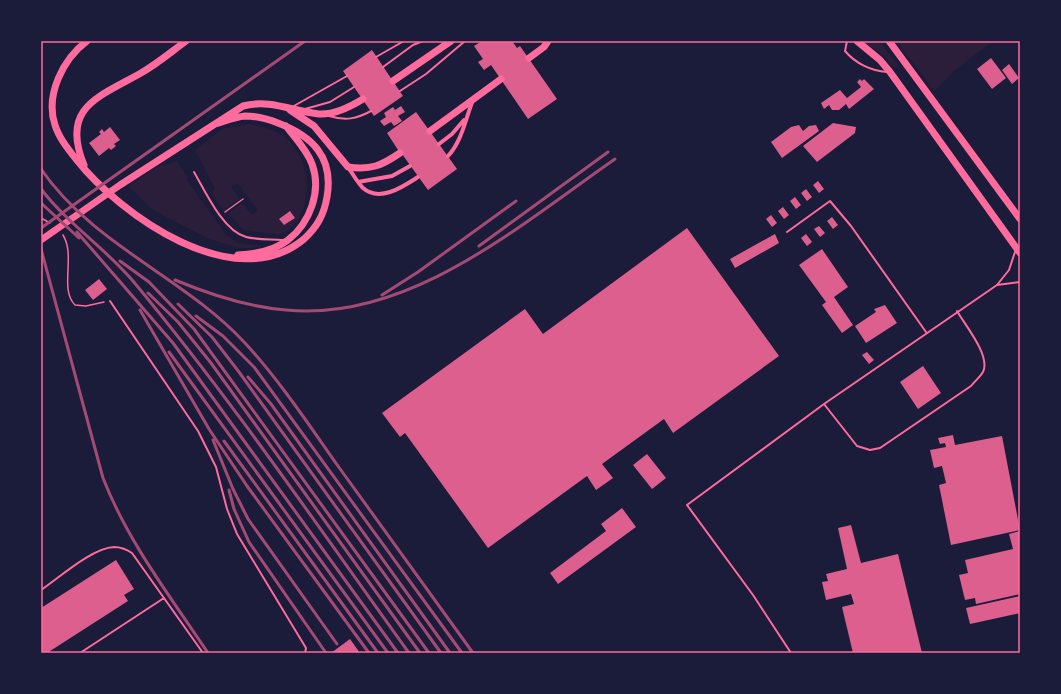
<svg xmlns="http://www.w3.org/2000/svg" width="1061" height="694" viewBox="0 0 1061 694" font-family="Montserrat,sans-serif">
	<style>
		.green { fill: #2a1e3b }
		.building { fill: #dd5f8e }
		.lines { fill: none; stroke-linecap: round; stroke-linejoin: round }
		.path { stroke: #ff6b9d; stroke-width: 1.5 }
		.service { stroke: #ff6b9d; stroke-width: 2 }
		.minor { stroke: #ff6b9d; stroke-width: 4 }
		.primary { stroke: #ff6b9d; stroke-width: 7 }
		.trunk { stroke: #ff6b9d; stroke-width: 7 }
		.rail { stroke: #a44b75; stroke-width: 3 }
		.neatline { fill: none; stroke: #ff6b9d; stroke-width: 1.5 }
	</style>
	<rect width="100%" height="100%" fill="#1b1b3a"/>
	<path class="green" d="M861 41H879L898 65 894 68 883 55Z
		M896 41H993L954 71 934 91Z
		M248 124C263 127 275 129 287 139 309 159 313 197 297 221 293 226 289 231 283 233 276 236 253 231 244 230L228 214 242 203 252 215 258 210 237 183 231 187 239 199 224 211 211 193 215 189 195 150 222 129Z
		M177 161 188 178 187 180 226 235 238 243 263 246 249 248H239L209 239 153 210 129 186 154 168Z"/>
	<path class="building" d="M482 41H512L517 48 520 46 557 99 528 119 491 65 484 70 478 62 483 59 474 46Z
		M372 50 403 96 374 116 343 71Z
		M991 58 1006 78 992 89 977 69Z
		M1009 64 1019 78 1012 84 1002 70Z
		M860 79 862 81 864 79 874 89 849 109 846 104 839 110H832L829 105 824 109 821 103 840 90 847 98 861 87 857 82Z
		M401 106 405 112 398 116 402 121 394 126 391 122 384 126 380 121 386 117 384 113 393 107 395 110Z
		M416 112 457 169 428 190 402 154 400 153 387 133Z
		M833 123 856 127 855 133 817 162 803 146Z
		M799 125 803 131 809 126 816 125 819 131 782 158 771 142 791 127Z
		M110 127 120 140 114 144 116 146 111 150 109 148 99 156 89 143 101 134 99 132 102 129 104 132Z
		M818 181 824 189 819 193 813 185Z
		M806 189 812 197 807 201 801 193Z
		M795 197 801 205 796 209 790 201Z
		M783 207 789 215 784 219 778 211Z
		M290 211 295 218 284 225 279 219Z
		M771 215 777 223 772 227 766 219Z
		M832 217 838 225 833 229 827 221Z
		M819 226 825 233 820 237 814 229Z
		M687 228 779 356 673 433 664 419 602 464 613 478 596 490 587 476 488 548 405 433 400 437 382 413 525 309 543 334Z
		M775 234 779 243 735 268 730 259Z
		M806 234 812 242 807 246 801 238Z
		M822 249 848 287 834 297 853 325 842 333 822 305 826 302 799 265Z
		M99 279 107 289 93 300 85 290Z
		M885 305 897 323 866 343 855 326 876 312 874 309Z
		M867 352 874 360 869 364 862 355Z
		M923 366 941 393 918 409 900 382Z
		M953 435 955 445 1002 436 1020 530 951 545 939 485 946 483 942 466 934 468 930 450 946 447 945 443 940 444 938 438Z
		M647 454 666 478 652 489 633 465Z
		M622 508 636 527 558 584 550 573 606 531 601 524Z
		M851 525 861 563 898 554 922 653H853L842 607 854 604 851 594 826 600 822 582 828 581 826 574 847 569 838 528Z
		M1020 531V594L976 604 975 598 965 600 959 575 968 573 965 560 1013 549 1009 534Z
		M116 560 134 589 124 595 128 601 47 653H41V608Z
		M1020 596V613L970 624 966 608Z
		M350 639 360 653H331Z"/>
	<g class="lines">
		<path class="path" d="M225 212 243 199
			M41 218 50 223
			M63 235C76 256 59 289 75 305L86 306 104 302"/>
		<path class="service" d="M847 41 845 51C855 63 871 71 887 72
			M376 57 404 41
			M383 67 413 45 423 41
			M400 91 426 74 465 41
			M292 107 347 76
			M305 109 330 102 354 87
			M329 116C346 121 356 119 371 111
			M194 172C205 191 223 231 246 237 258 240 271 239 283 240
			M787 232 830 201 851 226 926 332
			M997 285 1020 282
			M110 301 198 431 216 467 227 509 237 534 306 648 305 653
			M824 404 857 446 870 450 880 448 971 386C975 381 980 377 983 372 991 356 965 325 957 311
			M41 590C60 577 92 548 114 547 121 547 126 549 132 553L203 653
			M80 653 164 598
			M791 653 753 595 687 505 824 404 997 285 1009 270 1016 249"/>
		<path class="minor" d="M439 144 452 134 464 120
			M448 156C462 141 465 120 473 100
			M348 167C353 174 357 182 363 188 380 203 404 186 418 177
			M358 182 392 176 410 166"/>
		<path class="primary" d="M857 41 880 60 890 72 1020 253
			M889 41 1020 219"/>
		<path class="trunk" d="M87 41C63 59 45 95 55 125 59 138 68 149 76 159 120 215 235 297 304 239 317 227 324 215 327 197 334 157 312 136 278 123 268 119 256 116 245 116 235 117 225 121 215 124
			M529 58 544 47 548 41
			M393 81 451 41
			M290 110 314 126 348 167C371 170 381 166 400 153
			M430 131 501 79
			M84 165C60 107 99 97 141 73 157 64 171 52 186 41
			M41 240 120 185 243 106C270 99 292 111 319 114 334 115 350 107 363 99
			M238 255C256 254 274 251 288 240 310 223 322 191 312 164 307 150 295 138 286 126"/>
		<path class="rail" d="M41 169C93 245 184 277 245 343 280 381 309 425 338 466 383 529 428 591 473 653
			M41 189C68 224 105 248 133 281 232 400 319 528 409 653
			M41 203 79 238
			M41 228 305 41
			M77 232 173 343 398 653
			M479 246 608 152
			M41 249 103 478C128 542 170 596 208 653
			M120 261 149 282 194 329 429 653
			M175 280C211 295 247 307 286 310 409 322 520 225 615 159
			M148 293 178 322 211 363 420 653
			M382 295 418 272 516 201
			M178 304 212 337 239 372 441 653
			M140 310 209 429 247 486 369 653
			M196 316 223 336 254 367 462 653
			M169 352 388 653
			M248 377 271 404 450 653
			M213 440 233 489 248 519 337 644
			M224 441 378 653
			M229 490 234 509 249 542 326 653"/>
	</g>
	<rect width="1061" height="694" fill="none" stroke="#1b1b3a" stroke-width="84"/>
	<rect x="42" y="42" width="977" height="610" class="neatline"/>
</svg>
